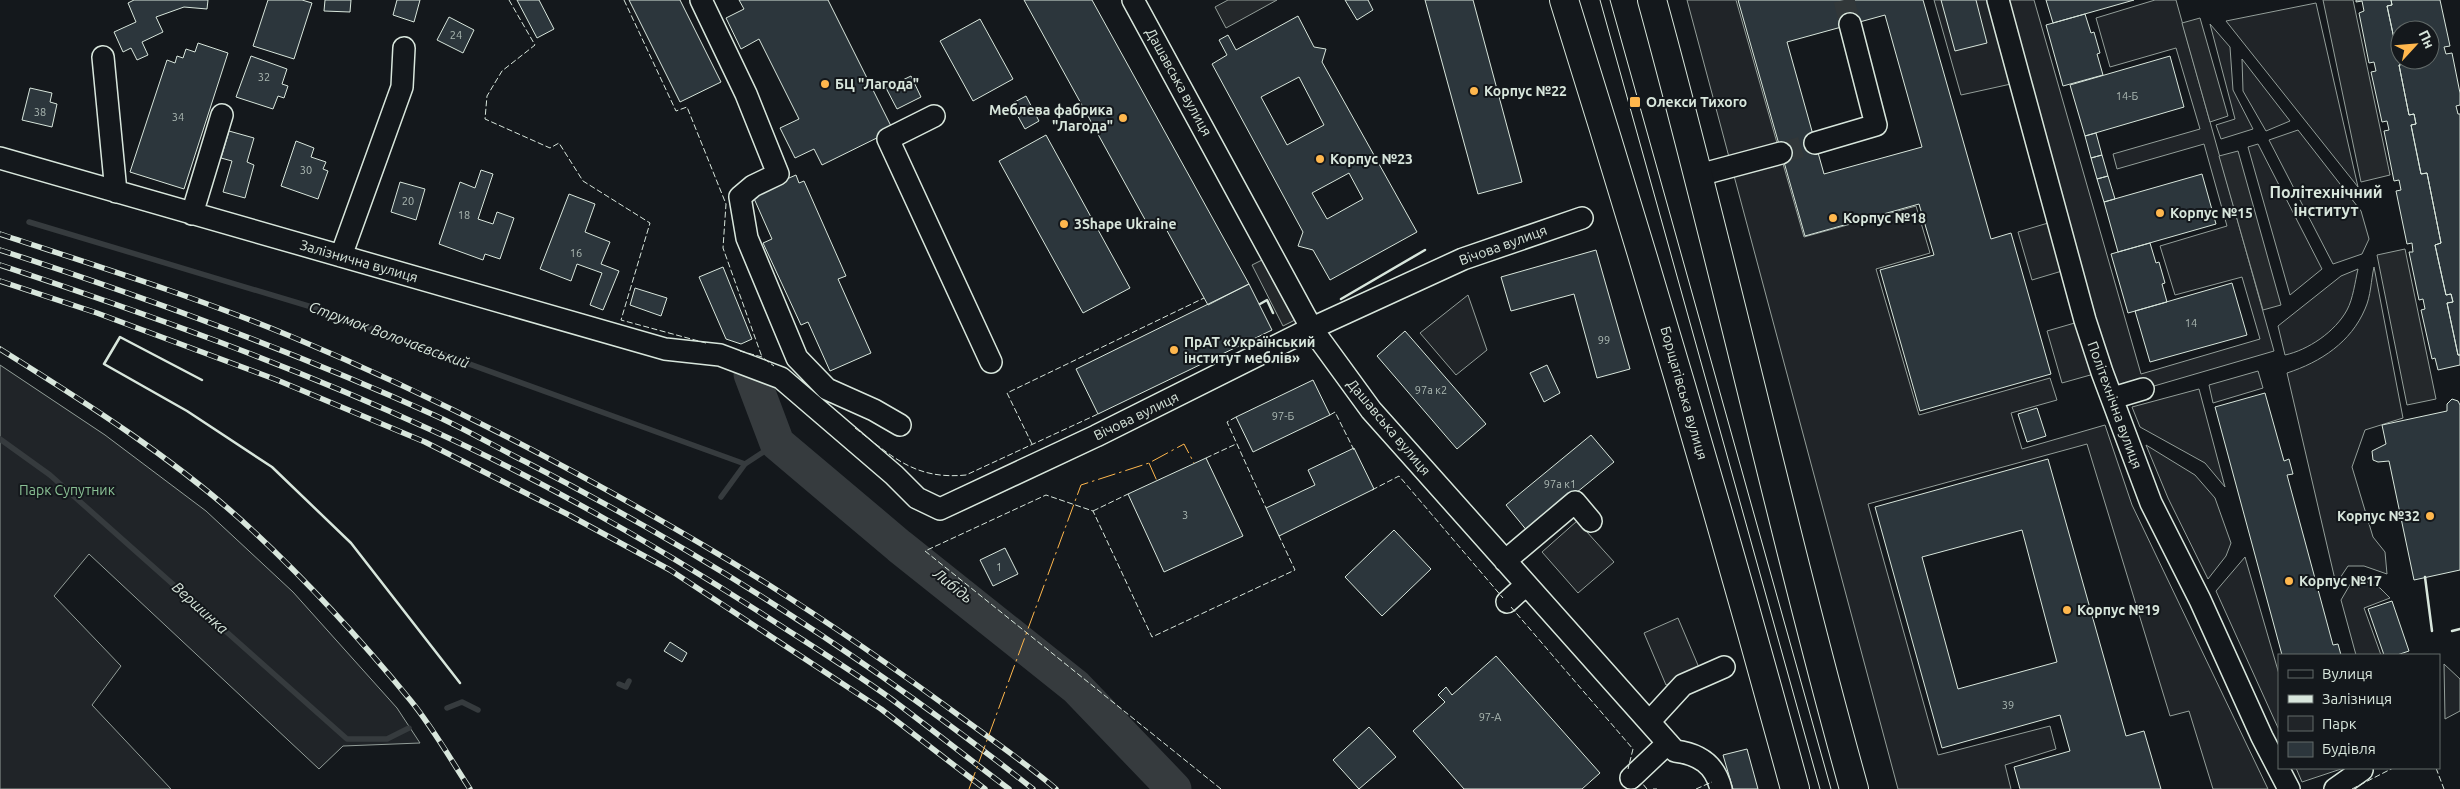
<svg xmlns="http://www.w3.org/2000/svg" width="2460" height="789" viewBox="0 0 2460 789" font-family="Ubuntu,sans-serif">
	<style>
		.green { fill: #202428; stroke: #939e99 }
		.parking { fill: #24282b; stroke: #939e99 }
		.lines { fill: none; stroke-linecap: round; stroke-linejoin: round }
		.stream { stroke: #363b3e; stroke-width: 5.5 }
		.river { stroke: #363b3e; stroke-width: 35 }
		.building { fill: #2c363c; stroke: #d8e6dc; fill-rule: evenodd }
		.minor-tunnel { stroke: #313739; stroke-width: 21; stroke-dasharray: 21 11; stroke-linecap: butt }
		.minor-casing { stroke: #d8e6dc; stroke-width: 24 }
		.major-casing { stroke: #d8e6dc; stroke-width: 30 }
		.minor { stroke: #14181c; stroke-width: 21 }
		.major { stroke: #14181c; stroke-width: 28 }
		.tram { stroke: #d8e6dc; stroke-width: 1 }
		.rail-casing { stroke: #d8e6dc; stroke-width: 5.5 }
		.rail { stroke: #14181c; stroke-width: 4; stroke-dasharray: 11; stroke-linecap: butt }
		.fence { stroke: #d8e6dc; stroke-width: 1; stroke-dasharray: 6 2.5; stroke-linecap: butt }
		.wall { stroke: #d8e6dc; stroke-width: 2.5 }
		.power { stroke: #ffb74d; stroke-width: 1; stroke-dasharray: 18 4 2.5 4; stroke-linecap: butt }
		.poi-dot { fill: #ffb74d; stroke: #14181c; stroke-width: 2 }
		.labels { text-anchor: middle; stroke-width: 4; stroke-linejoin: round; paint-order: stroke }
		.number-label { font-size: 11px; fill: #adbab4 }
		.street-label { font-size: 14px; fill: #d8e6dc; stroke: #14181c }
		.poi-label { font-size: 14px; font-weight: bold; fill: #d8e6dc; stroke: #14181c; text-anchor: start }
		.park-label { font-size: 14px; fill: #8ac095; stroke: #14181c }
		.water-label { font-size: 15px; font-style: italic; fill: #d8e6dc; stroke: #14181c }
		.quarter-label { font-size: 16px; font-weight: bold; fill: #d8e6dc; stroke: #14181c }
	</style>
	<rect width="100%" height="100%" fill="#14181c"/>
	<path class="green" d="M1687 0H1736L1804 237 1916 206 1930 253 1876 269 1919 415 2050 378 2057 400 2011 413 2022 449 2105 425 2132 505 2268 789H2213L2189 711 2170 716 2087 444 1868 504 1938 755 2050 726 2056 749 2005 765 2011 789H1898Z
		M1934 0H2034L2141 374 2260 339 2242 277 2175 295 2160 246 2227 226 2204 144 2117 169 2113 154 2200 129 2176 48 2110 67 2096 18 2155 0H2176L2274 351 2113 398 2101 372 2062 383 2047 331 2085 320 2072 268 2032 280 2018 232 2058 220 2020 82 1961 95Z
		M2316 3 2358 187 2226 21Z
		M2210 24 2230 47 2233 90 2253 129 2221 139 2216 125 2235 119Z
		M2242 59 2290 121 2266 131 2243 91Z
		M2298 130 2361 211 2369 239 2362 254 2333 264 2269 140Z
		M2258 144 2322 269 2290 295 2248 147Z
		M2374 267 2403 418 2365 430 2352 467 2373 537 2385 552 2387 574 2364 566H2348L2336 584 2287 373C2321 362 2351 342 2365 309 2371 296 2371 280 2374 267Z
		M2358 269C2355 282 2353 299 2347 310 2335 332 2308 350 2285 355L2278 326 2341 276Z
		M1468 295 1487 350 1456 375 1420 333Z
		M0 365 105 435 206 511 293 592 397 708 420 743 343 746 319 769 89 554 54 596 121 666 92 705 171 789H0Z
		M2258 371 2263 388 2213 403 2209 385Z
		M2199 389 2225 487 2205 463 2140 427 2132 407Z
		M2146 445 2195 475 2215 498 2231 543 2226 556 2208 579 2168 498Z
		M1577 521 1614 562 1578 593 1542 552Z
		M2245 557 2279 674V730L2216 591Z
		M2355 576 2380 588 2390 598 2364 608 2381 655H2356L2341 600Z
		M1678 618 1700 670 1666 685 1644 633Z
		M2444 664 2460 679V711L2445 719Z
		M2296 768H2344L2302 782Z"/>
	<path class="parking" d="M1228 0H1277L1226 28 1215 7Z
		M2323 0H2353L2390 175 2361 182Z
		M2200 18 2228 116 2210 122 2182 23Z
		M2238 151 2281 305 2263 310 2219 156Z
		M2405 249 2436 399 2407 405 2377 255Z
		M1272 255 1305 315 1283 326 1252 265Z"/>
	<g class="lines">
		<path class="stream" d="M29 222 315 308 745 464
			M0 439 50 475 347 739H387L409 728
			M721 497 745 464 777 443
			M619 684 626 687 629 681
			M447 708 462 702 478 710"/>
		<path class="river" d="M751 374 777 443 899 546 1076 687 1174 789"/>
	</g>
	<path class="building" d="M134 0H208L207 9 184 7 156 17 163 32 142 42 148 55 137 60 131 48 123 52 114 32 136 22 128 3Z
		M268 0H302L312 3 294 59 253 46Z
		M325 0H351L350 12 324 11Z
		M397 0H420L414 22 393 15Z
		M517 0H539L554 29 537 38Z
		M629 0H680L721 82 680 102Z
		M739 0H828L893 130 822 165 814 149 795 158 780 128 799 119 759 39 741 49 726 18 744 9Z
		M1024 0H1092L1249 284 1208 305 1160 218 1148 225Z
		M1345 0H1368L1373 10 1357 20Z
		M1425 0H1473L1522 182 1478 194Z
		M1738 0H1923L1991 239 2011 233 2051 374 1920 411 1880 270 1934 255 1919 204 1805 236ZM1885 15 1922 147 1824 174 1787 42Z
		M1941 0H1976L1987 43 1955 51Z
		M2046 0H2134L2053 23Z
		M2356 0H2391L2392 5 2387 6 2398 57 2400 56V60H2403L2404 64 2399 65 2409 115 2414 114 2416 124 2411 125 2421 174 2427 173 2441 243 2435 245 2446 295 2451 294 2453 302 2447 303 2458 355H2460V365L2438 370 2435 358 2432 359 2421 310 2425 309 2423 299 2419 300 2409 252H2413L2412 243 2407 244 2396 191 2401 190 2399 180 2394 181 2384 131 2389 130 2387 121 2382 122 2371 72 2376 71 2374 62 2369 63 2359 13 2364 11 2362 1 2356 2Z
		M2391 0H2440L2450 46 2444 47 2446 54 2452 53 2460 93V105L2456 106 2458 114H2460V355H2458L2447 303 2453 302 2451 294 2446 295 2435 245 2441 243 2427 173 2421 174 2411 125 2416 124 2414 114 2409 115 2399 65 2404 64 2403 60H2430V30H2400V56L2398 57 2387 6 2392 5Z
		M2085 14 2091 33 2094 32 2100 53 2097 54 2103 75 2063 86 2046 25Z
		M1298 16 1314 47 1326 49 1322 62 1417 232 1330 280 1313 250 1298 246 1303 232 1212 64 1227 55 1219 40 1228 35 1236 50ZM1299 77 1324 125 1287 145 1261 97ZM1349 173 1363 199 1327 219 1312 193Z
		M449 17 474 30 463 53 437 40Z
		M980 19 1013 79 973 101 940 41Z
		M198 43 228 53 184 189 130 172 167 60 175 63 177 56 183 58 186 49 195 52Z
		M251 56 287 69 282 84 288 86 284 98 278 96 273 109 236 97Z
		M2170 56 2184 107 2085 136 2070 85Z
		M911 76 921 97 897 109 886 88Z
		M30 88 52 93 50 102 57 104 52 127 22 120Z
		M1026 96 1039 121 1025 129 1011 104Z
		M229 131 254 138 247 162 254 165 245 198 223 192 232 161 221 158Z
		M2096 133 2102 155 2091 158 2085 136Z
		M1046 135 1130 288 1083 313 999 161Z
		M296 141 314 148 311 157 326 162 323 169 328 171 318 199 281 186Z
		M2102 155 2108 176 2097 179 2091 158Z
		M481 170 493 174 478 219 493 224 497 212 514 218 500 259 485 254 483 260 439 244 460 182 475 188Z
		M2202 174 2216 224 2118 252 2104 202Z
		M796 175 799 183 804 181 846 276 838 279 871 353 830 371 808 322 801 325 763 243 772 239 752 194Z
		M2108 176 2115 199 2104 202 2097 179Z
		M400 182 425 189 416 220 391 212Z
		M569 194 595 204 585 232 610 242 601 264 619 271 603 310 590 305 602 273 577 264 571 281 540 269Z
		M2150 243 2156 263 2159 262 2165 283 2162 284 2167 302 2128 313 2111 254Z
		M1596 250 1630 369 1597 378 1574 294 1511 311 1501 277Z
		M723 267 752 339 741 344 726 339 699 277Z
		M2232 283 2247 335 2150 362 2135 311Z
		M1249 284 1272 330 1098 414 1076 369Z
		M635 288 667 298 661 316 630 305Z
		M1405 331 1486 424 1457 449 1377 356Z
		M1547 365 1560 393 1544 402 1530 373Z
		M1313 380 1330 415 1253 452 1236 417Z
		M2265 393 2284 461 2289 459 2293 474 2287 475 2333 645 2338 644 2341 655H2282L2215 407Z
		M2452 399 2458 401 2460 405V570L2414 580 2389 461 2378 462 2373 460 2372 451 2386 444 2382 425 2447 411V404Z
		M2037 408 2046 436 2027 442 2018 414Z
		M1591 435 1614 462 1528 532 1506 505Z
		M1354 448 1374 489 1279 536 1266 508 1315 485 1308 470Z
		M1206 458 1243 536 1164 572 1128 494Z
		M2048 459 2126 736 2144 731 2161 789H2020L2014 767 2070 751 2060 715 1942 748 1875 507ZM2022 530 2057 662 1958 689 1922 557Z
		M1394 530 1431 569 1382 616 1345 577Z
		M1005 548 1018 574 993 586 980 560Z
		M2392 601 2409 651 2397 655H2384L2368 609Z
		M670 642 687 653 682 662 664 651Z
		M1496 656 1600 773 1582 789H1464L1413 731 1445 702 1438 695 1446 687 1452 695Z
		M1369 727 1396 757 1359 789 1333 760Z
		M1747 749 1758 789H1733L1723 755Z"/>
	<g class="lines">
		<path class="minor-tunnel" d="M1844 0 1850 24
			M1781 153 1815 143"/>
		<defs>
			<path id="minor" d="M701 0 746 94 778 174 753 186 740 197 747 238 797 358 827 389 874 410 900 425
				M1133 0 1312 329 1371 410 1675 751C1699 754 1715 764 1721 789
				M1998 0 2085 320 2102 372 2151 503 2200 600 2262 737 2289 789
				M103 57 116 192
				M934 116 888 139 991 362
				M1815 143 1876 125 1850 24
				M0 158 665 349 720 355 781 378 894 475 917 498 940 509 1096 436 1306 331 1463 259 1582 218
				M1699 175 1781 153
				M192 214 222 115
				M341 256 402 87 404 48
				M2113 398 2143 389
				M1505 561 1575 502 1591 521
				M1507 602 1526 585
				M1649 722 1683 685 1724 667
				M1631 778 1668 743
				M2335 789 2362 770"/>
			<path id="major" d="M1564 0C1646 262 1723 524 1795 789
				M1652 0C1724 262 1781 527 1854 789"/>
		</defs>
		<use href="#minor" class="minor-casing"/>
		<use href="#major" class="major-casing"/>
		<use href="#minor" class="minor"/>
		<use href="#major" class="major"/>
		<path class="tram" d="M1600 0 1820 789
			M1610 0 1831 789"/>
		<defs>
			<path id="rail" d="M0 234C97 266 196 297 290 336 456 405 613 489 766 583 834 626 900 672 965 720 995 742 1027 764 1056 789
				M0 250C148 298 293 351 434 415 465 429 494 446 524 461 704 553 874 663 1033 789
				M0 265C145 313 290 365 429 429 544 481 655 545 761 613 804 641 848 668 890 698 930 728 969 759 1009 789
				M0 281 97 313 277 380 425 442 569 515 670 570 881 709 985 789
				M0 349C85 402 178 461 251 529 308 582 362 641 411 701 433 728 451 760 470 789"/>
		</defs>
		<use href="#rail" class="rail-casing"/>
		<use href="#rail" class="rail"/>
		<path class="fence" d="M509 0 535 45 502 71 487 96 485 119 550 148 559 143 583 181 650 223 621 320 706 343
			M624 0 676 111 687 107 726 204 723 248 762 357
			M740 351 762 357 774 366
			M1330 415 1335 412 1354 450
			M1236 417 1227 422 1266 508
			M855 428C893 457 915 480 966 475L1098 414
			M1032 444 1007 393 1204 298
			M1206 458 1236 444
			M1372 490 1399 476 1503 598
			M1093 511 1128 494
			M1511 607 1633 749 1628 769
			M2436 768 2444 789
			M1637 787 1642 783 1647 789
			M1221 789 925 551 1046 495 1093 511 1152 637 1295 570 1279 536 1282 534
			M1653 789H1657
			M1696 789 1712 782
			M2352 789 2393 768"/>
		<path class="wall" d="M1341 299 1425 250
			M1260 304 1267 300 1273 313
			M202 380 120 337 104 364 187 411 272 467 351 543 460 683
			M2425 577 2432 631
			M2452 631 2460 629"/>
		<path class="power" d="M1149 463 1157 481
			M969 789 1081 485 1149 463 1184 444 1194 463"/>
	</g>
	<g class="poi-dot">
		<circle cx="825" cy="84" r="5"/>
		<circle cx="1474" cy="91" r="5"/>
		<rect x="1629" y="96" width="12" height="12" rx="2.5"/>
		<circle cx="1123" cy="118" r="5"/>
		<circle cx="1320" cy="159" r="5"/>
		<circle cx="2160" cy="213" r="5"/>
		<circle cx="1833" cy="218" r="5"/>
		<circle cx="1064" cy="224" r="5"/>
		<circle cx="1174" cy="350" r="5"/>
		<circle cx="2430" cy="516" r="5"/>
		<circle cx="2289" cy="581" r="5"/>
		<circle cx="2067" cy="610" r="5"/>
	</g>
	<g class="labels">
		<g class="number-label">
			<text x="456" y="39">24</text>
			<text x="264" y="81">32</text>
			<text x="2127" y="100">14-Б</text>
			<text x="40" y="116">38</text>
			<text x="178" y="121">34</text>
			<text x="306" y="174">30</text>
			<text x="408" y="205">20</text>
			<text x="464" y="219">18</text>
			<text x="576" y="257">16</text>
			<text x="2191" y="327">14</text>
			<text x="1604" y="344">99</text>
			<text x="1431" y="394">97а к2</text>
			<text x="1283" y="420">97-Б</text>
			<text x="1560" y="488">97а к1</text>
			<text x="1185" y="519">3</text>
			<text x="999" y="571">1</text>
			<text x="2008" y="709">39</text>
			<text x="1490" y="721">97-А</text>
		</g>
		<g class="street-label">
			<text transform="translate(1179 82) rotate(61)" y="5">Дашавська вулиця</text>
			<text transform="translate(1503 245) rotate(-20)" y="5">Вічова вулиця</text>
			<text transform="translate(359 261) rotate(16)" y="5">Залізнична вулиця</text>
			<text transform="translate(1684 393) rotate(74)" y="5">Борщагівська вулиця</text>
			<text transform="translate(2115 405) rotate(70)" y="5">Політехнічна вулиця</text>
			<text transform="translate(1136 416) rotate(-26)" y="5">Вічова вулиця</text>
			<text transform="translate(1389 427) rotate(50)" y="5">Дашавська вулиця</text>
		</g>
		<g class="poi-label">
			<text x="835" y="89">БЦ "Лагода"</text>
			<text x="1484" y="96">Корпус №22</text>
			<text x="1646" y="107">Олекси Тихого</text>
			<text x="1113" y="115" text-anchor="end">Меблева фабрика<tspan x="1113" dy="16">"Лагода"</tspan></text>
			<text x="1330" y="164">Корпус №23</text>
			<text x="2170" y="218">Корпус №15</text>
			<text x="1843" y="223">Корпус №18</text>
			<text x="1074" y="229">3Shape Ukraine</text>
			<text x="1184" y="347">ПрАТ «Український<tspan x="1184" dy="16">інститут меблів»</tspan></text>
			<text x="2420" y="521" text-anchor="end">Корпус №32</text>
			<text x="2299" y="586">Корпус №17</text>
			<text x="2077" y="615">Корпус №19</text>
		</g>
		<g class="park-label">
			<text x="67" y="495">Парк Супутник</text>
		</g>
		<g class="water-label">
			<text transform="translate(389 335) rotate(20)" y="5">Струмок Волочаєвський</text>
			<text transform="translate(953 586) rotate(39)" y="5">Либідь</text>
			<text transform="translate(200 608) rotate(42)" y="5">Вершинка</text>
		</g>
		<g class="quarter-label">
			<text x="2326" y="198">Політехнічний<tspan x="2326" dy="18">інститут</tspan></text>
		</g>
	</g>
	<rect x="2278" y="654" width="162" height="115" fill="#14181c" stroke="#626a69"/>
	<rect x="2288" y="670" width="25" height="8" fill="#14181c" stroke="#626a69"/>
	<text x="2322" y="679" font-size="15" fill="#d8e6dc">Вулиця</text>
	<rect x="2288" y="695" width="25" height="8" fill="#d8e6dc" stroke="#626a69"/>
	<text x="2322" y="704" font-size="15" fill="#d8e6dc">Залізниця</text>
	<rect x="2288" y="716" width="25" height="15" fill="#202428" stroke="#626a69"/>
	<text x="2322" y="729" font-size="15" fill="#d8e6dc">Парк</text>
	<rect x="2288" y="742" width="25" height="15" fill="#2c363c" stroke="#626a69"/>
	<text x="2322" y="754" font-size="15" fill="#d8e6dc">Будівля</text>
	<g transform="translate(2415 45) rotate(64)"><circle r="24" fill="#14181c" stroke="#626a69"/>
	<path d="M0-4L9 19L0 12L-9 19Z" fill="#ffb74d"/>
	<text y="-8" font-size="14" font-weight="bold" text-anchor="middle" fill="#d8e6dc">Пн</text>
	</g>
</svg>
